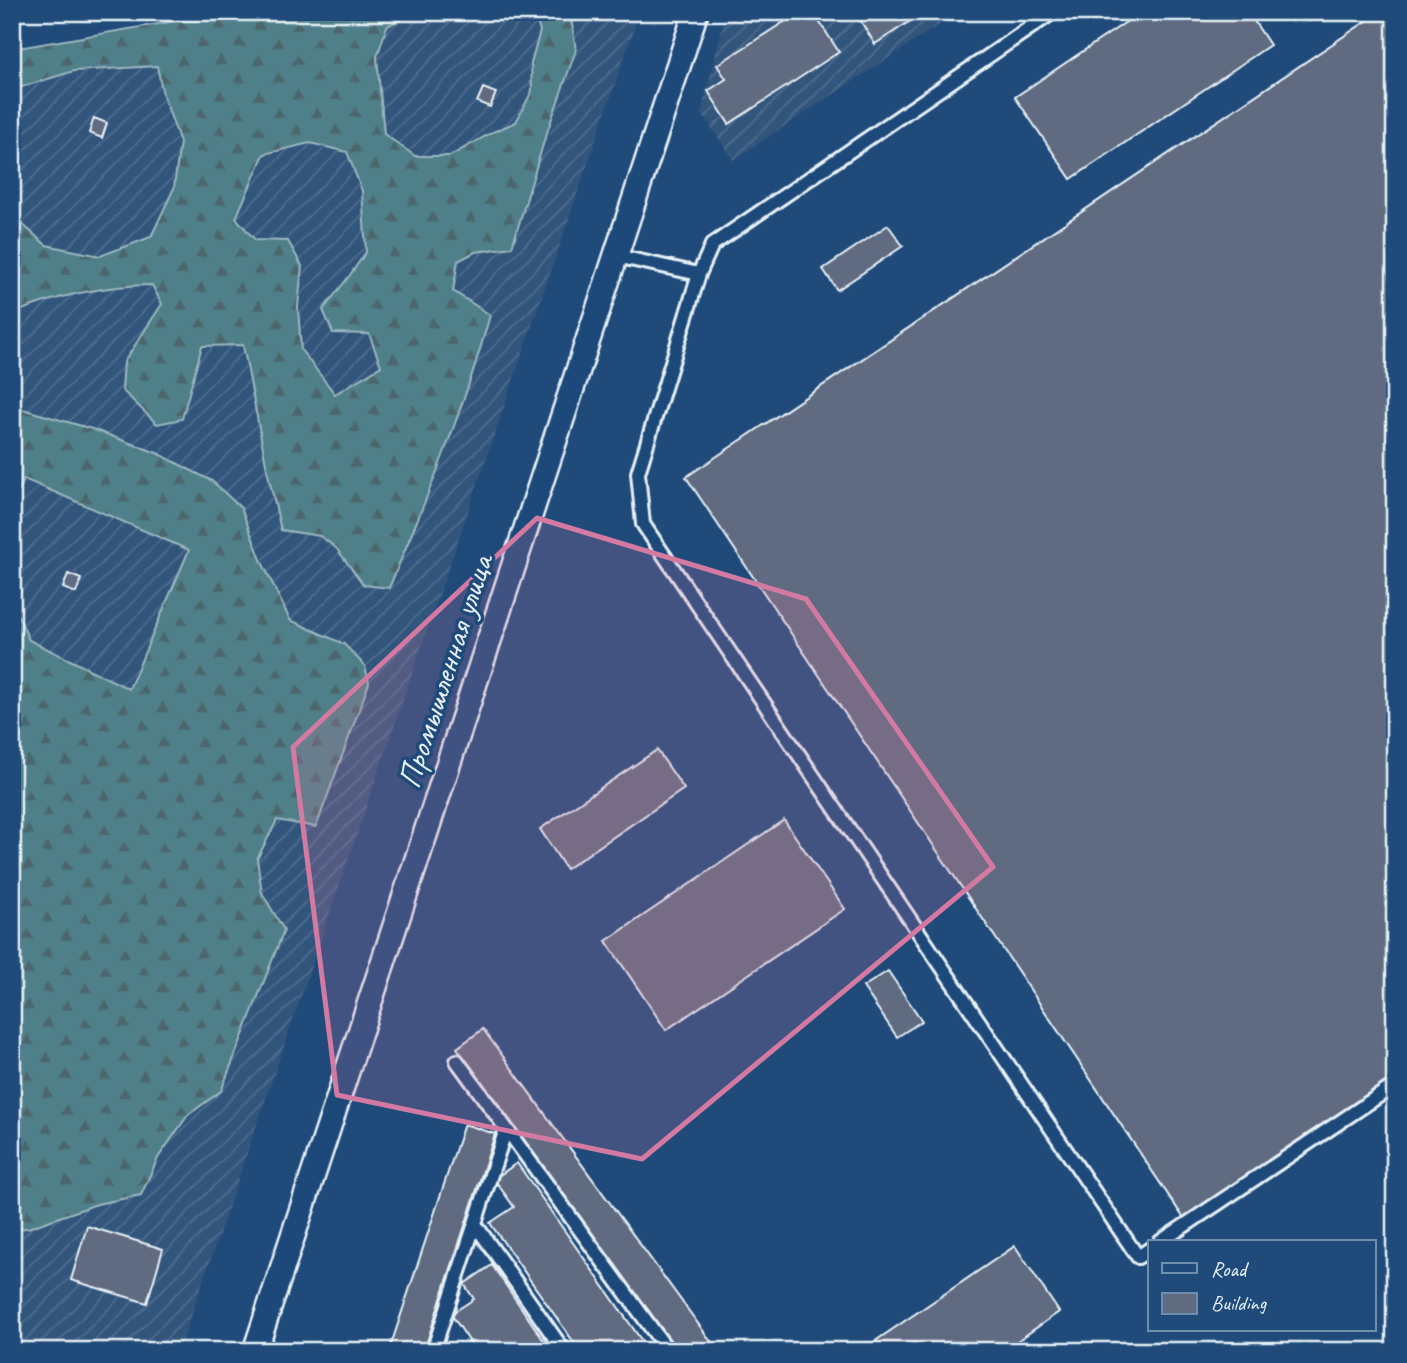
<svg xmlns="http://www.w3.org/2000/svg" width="1407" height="1363" viewBox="0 0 1407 1363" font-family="Caveat,sans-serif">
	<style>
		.industrial { fill: url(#industrial-furrows) }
		.forest { fill: url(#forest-firs); stroke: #9cb8c0; stroke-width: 2; fill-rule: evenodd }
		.building { fill: #606b80; stroke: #e8f1f8; stroke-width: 2 }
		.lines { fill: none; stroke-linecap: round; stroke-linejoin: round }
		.lane-casing { stroke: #e8f1f8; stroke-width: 18 }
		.street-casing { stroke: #e8f1f8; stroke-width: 28 }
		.lane { stroke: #1f4a7a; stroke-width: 12 }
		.street { stroke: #1f4a7a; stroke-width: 23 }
		.marked { fill: #d37aa2; fill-opacity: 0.2; stroke: #d37aa2; stroke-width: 5; stroke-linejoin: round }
		.labels { text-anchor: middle; stroke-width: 7; stroke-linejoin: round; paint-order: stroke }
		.street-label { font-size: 33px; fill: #e8f1f8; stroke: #1f4a7a }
	</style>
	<defs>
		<pattern id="industrial-furrows" width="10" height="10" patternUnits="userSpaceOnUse" patternTransform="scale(1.75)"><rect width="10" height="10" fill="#32547c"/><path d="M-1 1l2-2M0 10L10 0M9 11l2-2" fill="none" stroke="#506d8f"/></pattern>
		<pattern id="forest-firs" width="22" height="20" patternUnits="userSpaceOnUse" patternTransform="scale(1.75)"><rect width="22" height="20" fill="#507f89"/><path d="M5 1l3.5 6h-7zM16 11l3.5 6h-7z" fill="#4c666d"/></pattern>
	</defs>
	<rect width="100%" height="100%" fill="#1f4a7a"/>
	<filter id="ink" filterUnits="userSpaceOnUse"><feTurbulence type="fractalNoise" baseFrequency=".0143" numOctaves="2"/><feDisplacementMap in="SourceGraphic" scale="14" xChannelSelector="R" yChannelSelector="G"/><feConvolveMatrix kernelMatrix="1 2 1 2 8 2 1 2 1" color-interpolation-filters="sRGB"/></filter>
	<g filter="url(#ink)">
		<path class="industrial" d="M228 12H640L179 1351H12V49Z
			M726 12H959L733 160 701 113Z"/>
		<path class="forest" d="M228 12H416L387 26 377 57 384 134 415 156H450L493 132 516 122 532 91 531 63 540 31 534 14 527 12H570L576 50 545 138 512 247 475 252 458 261 453 291 490 315C464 409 427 498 389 588L364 585 336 548 320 536 281 530 268 474 243 345 202 346 182 419 157 424 122 390 124 362 162 304 152 285C107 285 54 296 12 314V203L21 223 46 245 100 256 151 237 174 188 180 142 163 95 157 66 74 71 12 90V49ZM310 143 347 152 362 191 366 252 350 275 323 310 333 333 369 334 381 366 335 394 301 350 298 307 302 266 288 241 255 240 236 218 264 154Z
			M12 406 92 429 157 453 212 481 241 508 262 562 290 620 344 644 365 666 369 683 316 827 277 820 257 859 262 893 284 930 221 1091 188 1115 158 1158 141 1195 97 1204 28 1228 12 1229V602L29 640 129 689 189 550 24 479 12 506Z"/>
		<path class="building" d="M782 12H813L839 52 729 124 708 91 726 79 717 65 787 20Z
			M855 12H916L918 16 875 44Z
			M1141 12H1248L1270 45 1071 179 1015 97Z
			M1380 12H1395V1080L1185 1220 686 477Z
			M483 88 496 93 490 107 477 102Z
			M94 118 107 123 102 138 89 133Z
			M888 225 903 246 837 290 823 269Z
			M68 574 81 579 76 593 63 588Z
			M657 750 684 789 566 869 540 829Z
			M784 820 845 909 666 1030 606 941Z
			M888 971 922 1021 897 1037 863 987Z
			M483 1029 718 1351H678L457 1048Z
			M464 1124 495 1134 424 1351H389Z
			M517 1163 649 1351H580L490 1223 514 1207 494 1179Z
			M87 1226 163 1249 147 1303 71 1280Z
			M1015 1246 1059 1312 1003 1351H867L865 1348Z
			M492 1265 551 1351H476L451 1314 474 1299 464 1284Z"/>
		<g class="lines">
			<defs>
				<path id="lane" d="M1308 12 1309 13
					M616 256 699 274 712 245 1053 12
					M699 274 638 473 643 524 1138 1257 1150 1249
					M457 1061 668 1351
					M475 1224 564 1351
					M1160 1242 1395 1085
					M433 1351 506 1129"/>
				<path id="street" d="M255 1351 696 12"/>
			</defs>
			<use href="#lane" class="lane-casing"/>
			<use href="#street" class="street-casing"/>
			<use href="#lane" class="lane"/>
			<use href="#street" class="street"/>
		</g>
	</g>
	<path class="marked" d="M537 518 806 599 993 867 642 1159 337 1095 293 747Z"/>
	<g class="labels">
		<g class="street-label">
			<text transform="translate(444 671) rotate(-72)" y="12">Промышленная улица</text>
		</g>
	</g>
	<rect width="1407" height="1363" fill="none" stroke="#1f4a7a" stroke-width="42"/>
	<rect x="21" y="21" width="1365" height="1321" fill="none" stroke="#e8f1f8" stroke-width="2.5" filter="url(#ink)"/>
	<rect x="1148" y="1240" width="228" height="91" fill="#1f4a7a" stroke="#6f8dac" stroke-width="2"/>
	<rect x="1162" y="1263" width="35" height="10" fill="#1f4a7a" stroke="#6f8dac" stroke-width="2"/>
	<text x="1211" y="1276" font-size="21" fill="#e8f1f8">Road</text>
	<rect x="1162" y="1293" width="35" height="21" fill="#606b80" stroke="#6f8dac" stroke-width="2"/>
	<text x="1211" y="1310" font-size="21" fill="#e8f1f8">Building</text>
</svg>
